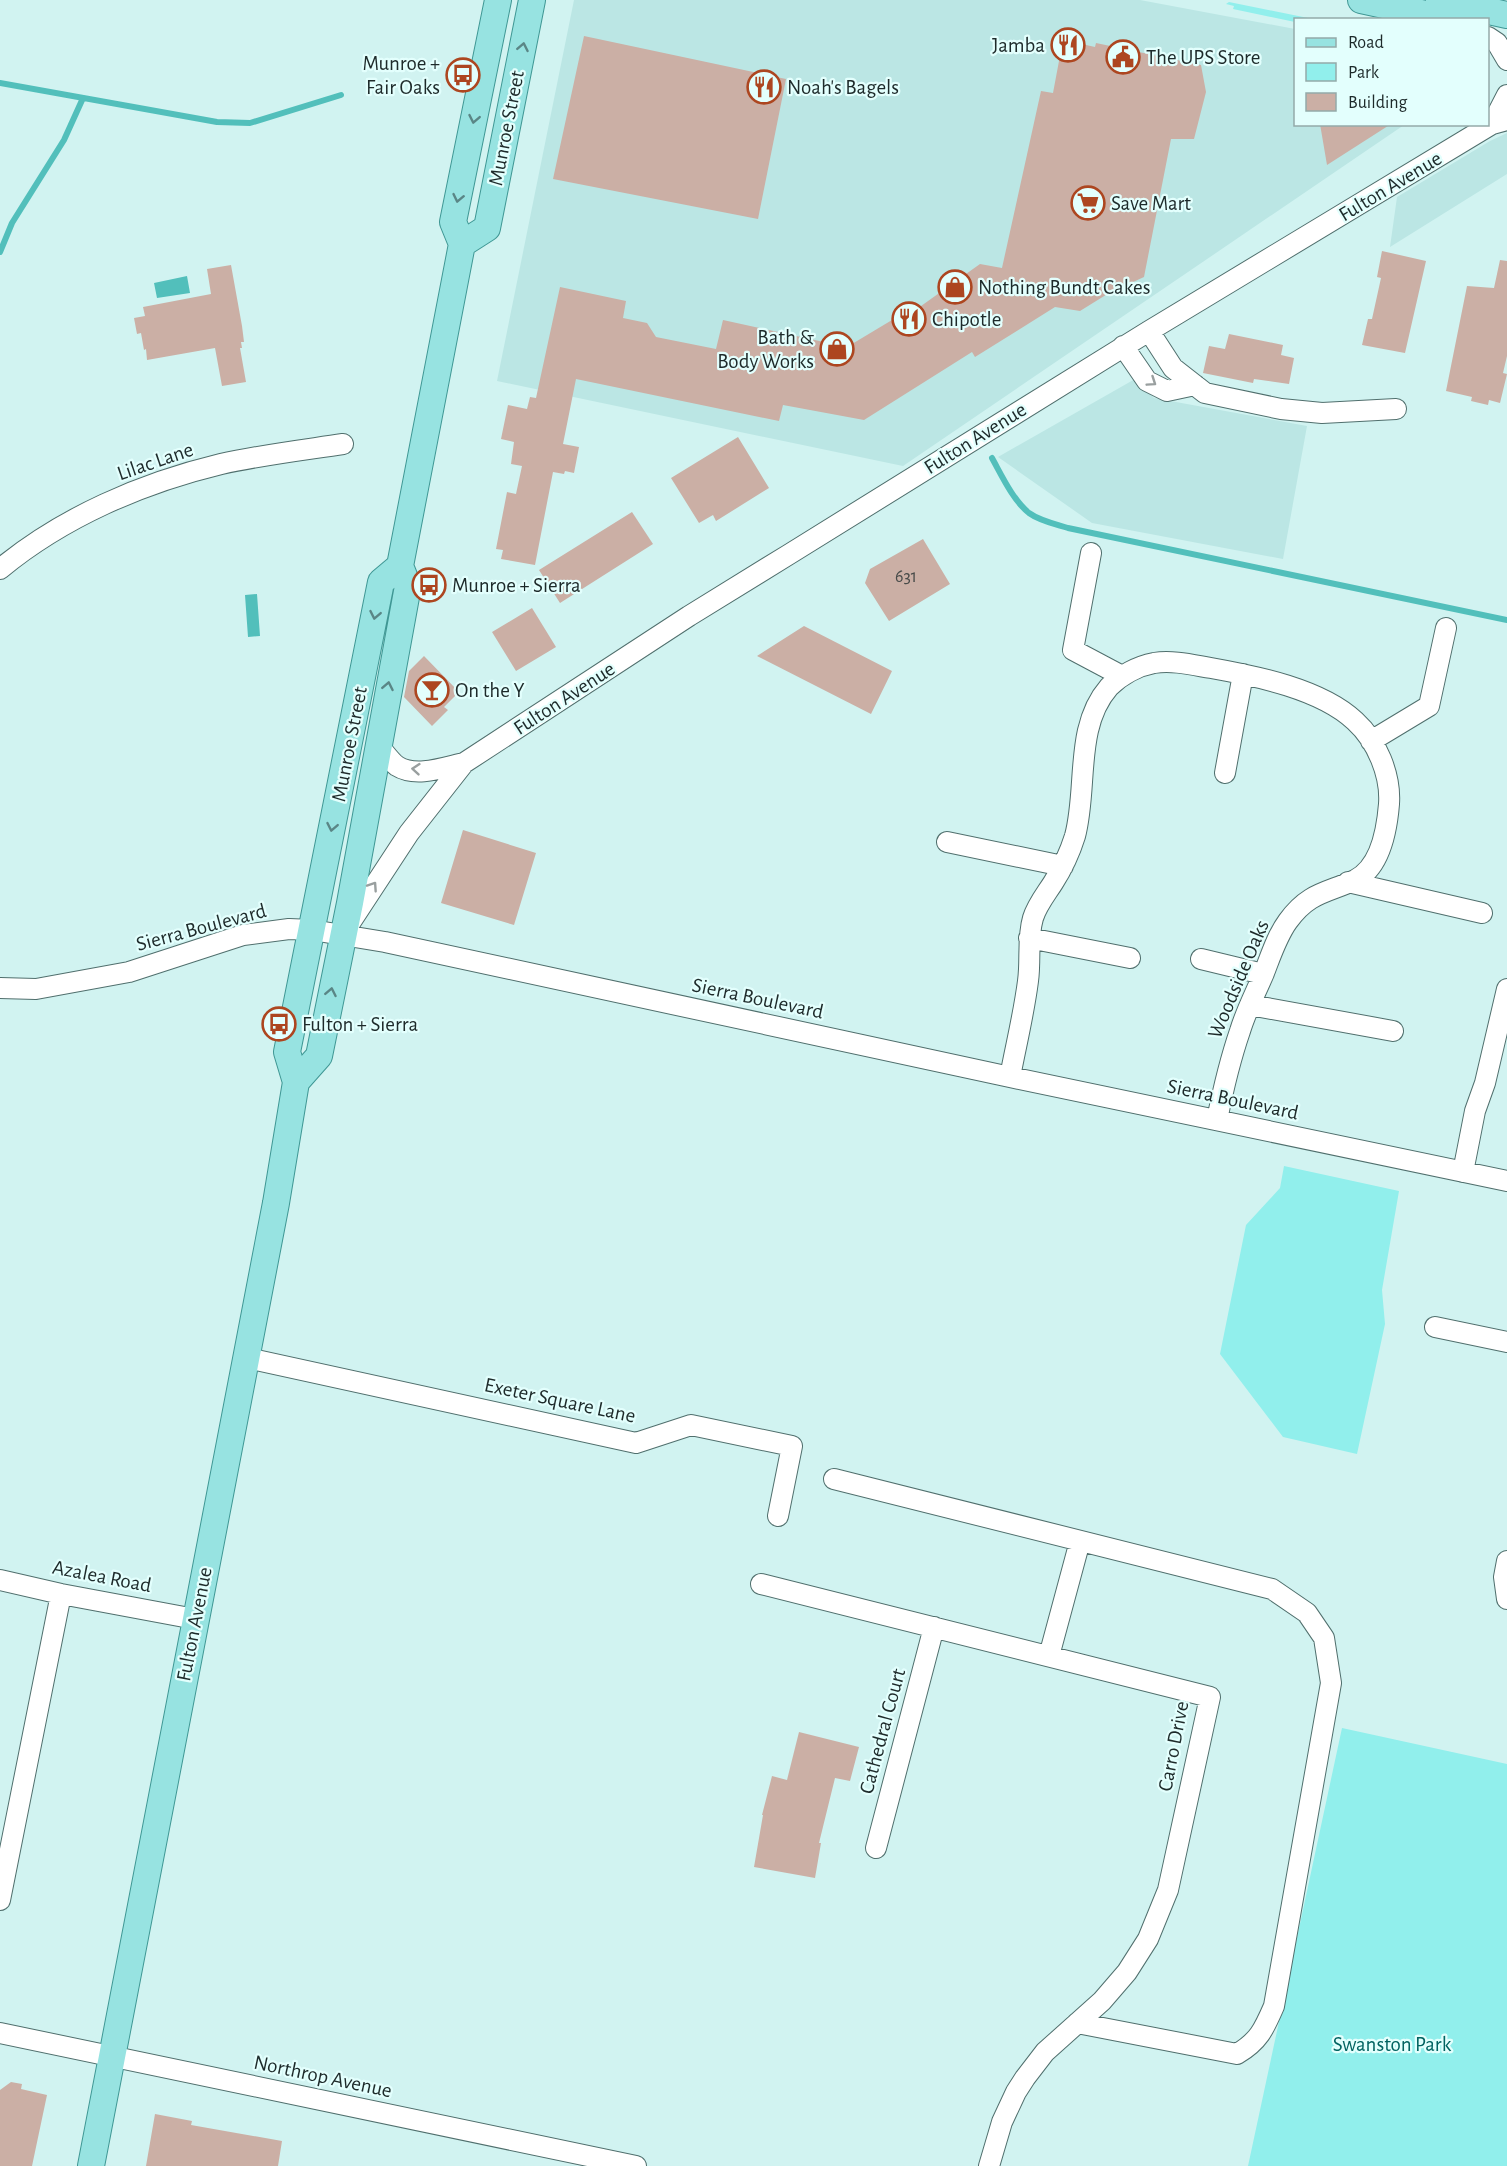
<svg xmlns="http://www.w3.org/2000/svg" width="1507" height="2166" viewBox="0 0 1507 2166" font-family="'Alegreya Sans',sans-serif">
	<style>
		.built { fill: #bbe6e4 }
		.green { fill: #91efec }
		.water { fill: #52bfbb }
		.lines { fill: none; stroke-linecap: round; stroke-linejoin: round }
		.stream { stroke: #52bfbb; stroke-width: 6 }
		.building { fill: #cbafa5 }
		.minor-casing { stroke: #506f6d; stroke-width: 22 }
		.major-casing { stroke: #3f9794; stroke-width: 28 }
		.minor { stroke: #fff; stroke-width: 20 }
		.major { stroke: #97e3e1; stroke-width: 26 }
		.oneway { stroke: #5a8686 }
		.oneway2 { stroke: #999f9f }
		.labels { text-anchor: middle; stroke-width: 4.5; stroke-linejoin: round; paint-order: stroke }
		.number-label { font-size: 18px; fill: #484b49 }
		.poi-label { font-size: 21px; fill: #1d2a2a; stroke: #e3fffd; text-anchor: start }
		.street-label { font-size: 21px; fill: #1d2a2a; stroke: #e3fffd }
		.park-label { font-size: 21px; fill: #006361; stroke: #e3fffd }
	</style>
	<rect width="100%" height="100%" fill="#d1f3f1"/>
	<path class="built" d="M574 0H1140L1295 29 1296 124 1404 125 903 466 497 381Z
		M1507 133V174L1390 247 1397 197 1490 141Z
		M1135 379 1154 398 1307 426 1283 559 1092 523 998 457Z"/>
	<path class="green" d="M1229 2 1308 18V19L1296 20 1295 22 1233 9 1234 6 1226 4Z
		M1284 1166 1399 1191 1382 1290 1385 1324 1357 1454 1283 1437 1220 1354 1246 1225 1280 1188Z
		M1342 1728 1507 1764V2166H1248Z"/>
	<path class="water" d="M187 276 190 293 157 298 154 283Z
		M257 594 260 636 248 637 245 595Z"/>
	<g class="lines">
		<path class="stream" d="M0 83 217 122 250 123 341 95
			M0 252 12 223 64 140 83 98
			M992 458C1002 476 1013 500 1029 513 1040 521 1055 524 1068 528L1507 620"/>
	</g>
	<path class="building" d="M584 36 786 79 758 219 553 179Z
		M1068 41 1095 47 1096 43 1201 65 1206 92 1194 139H1171L1144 277 1109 293 1080 311 1055 307 975 357 972 352 864 420 783 405 779 421 576 379 563 444 579 447 574 473 565 471 564 474 553 472 535 565 501 559 503 550 496 549 507 492 516 494 522 466 511 464 514 442 501 439 508 405 527 409 530 397 536 398 560 287 626 301 623 318 647 323 656 337 716 349 723 320 847 347 912 308 914 311 980 264 1002 268 1041 91 1053 93 1062 45Z
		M1320 124H1391L1327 165Z
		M1382 251 1426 261 1405 353 1362 345 1368 319H1372L1381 278 1377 277Z
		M1500 260 1507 261V356L1503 373 1507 374 1500 403 1489 400 1488 405 1471 401 1472 397 1446 391 1467 286 1494 288Z
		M231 265 242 326 244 342H241L242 348H240L246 382 222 386 215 348 147 360 146 349 144 350 141 333 137 334 134 318 145 316 143 307 211 294 207 269Z
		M1229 334 1283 345 1281 355 1294 358 1289 384 1254 379 1253 383 1203 373 1209 346 1225 349Z
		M738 437 769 488 716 521 713 515 699 523 671 478Z
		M632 512 653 544 560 603 539 570Z
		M923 539 950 584 889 621 865 583 870 569Z
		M532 608 556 647 516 671 492 632Z
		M804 626 892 671 871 714 757 656Z
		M424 656 459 692 444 707 448 710 432 726 404 697 409 671Z
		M463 830 536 853 514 925 441 903Z
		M799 1732 859 1747 850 1781 835 1778 819 1843H821L815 1878 754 1867 763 1815H762L772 1776 787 1780Z
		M11 2082 22 2084 21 2089 47 2095 32 2166H0V2090Z
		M155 2114 192 2121 191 2125 282 2141 278 2166H146Z"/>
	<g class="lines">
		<defs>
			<path id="minor" d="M1488 37 1497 43 1507 60
				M1492 124 1507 95
				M1149 331 1173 368 1205 393 1281 409 1322 413 1396 409
				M1123 346 1147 381 1167 391 1195 385
				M1091 553 1073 650 1122 676
				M0 569C63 517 142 483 221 464 261 455 303 450 343 444
				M1371 741 1429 706 1446 628
				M377 744C383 750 390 761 397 766 416 778 445 767 464 763
				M1225 773 1243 674
				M947 842 1063 866
				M1348 882 1482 913
				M350 923 409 833 464 763 689 616 788 555 1149 331 1492 124 1507 120
				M1029 938 1130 958
				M1201 959 1263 974
				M0 988 36 989 129 972 243 935 289 929 312 930 385 942 1010 1077 1507 1181
				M1250 1005 1393 1031
				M1010 1077C1016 1045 1024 1013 1028 981 1031 960 1027 938 1033 918 1037 905 1046 894 1053 883 1062 869 1070 852 1075 836 1088 788 1074 727 1109 687 1121 675 1138 666 1154 663 1173 660 1193 665 1211 668 1256 676 1321 689 1355 721 1377 741 1391 775 1389 804 1387 829 1381 867 1355 880 1327 893 1309 892 1288 921 1277 936 1271 955 1264 973 1256 992 1246 1011 1240 1031 1230 1060 1223 1090 1217 1120
				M1463 1172 1475 1111 1485 1083 1507 989
				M1435 1327 1507 1342
				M247 1358 636 1443 691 1425 792 1446 778 1516
				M834 1479 1272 1589 1307 1613 1324 1638 1331 1683 1274 2006C1264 2029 1259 2041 1237 2054L1077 2023
				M1507 1561 1504 1577 1507 1599
				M0 1580 61 1594 195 1619
				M761 1584 1210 1697 1168 1890 1148 1939 1127 1972 1102 2001 1045 2052 1025 2078 1016 2092 1002 2122 989 2166
				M1049 1656 1080 1541
				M876 1848 934 1627
				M0 1900 61 1594
				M0 2033 636 2166"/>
			<path id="major" d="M1361 0 1453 20
				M1439 0 1507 15
				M462 244 487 228 532 0
				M296 1082 319 1056 350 903 408 586 400 566 462 244 453 222 498 0
				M91 2166 276 1203 296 1082 287 1052 381 582 400 566"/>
		</defs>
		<use href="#minor" class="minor-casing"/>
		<use href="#major" class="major-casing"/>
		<use href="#minor" class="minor"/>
		<use href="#major" class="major"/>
	</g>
	<defs><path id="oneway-chevron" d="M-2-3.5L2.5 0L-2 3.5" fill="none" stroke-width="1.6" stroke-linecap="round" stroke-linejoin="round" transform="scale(1.5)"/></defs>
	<g class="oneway">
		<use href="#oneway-chevron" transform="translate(523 47) rotate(-79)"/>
		<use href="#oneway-chevron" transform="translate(474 119) rotate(101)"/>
		<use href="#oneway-chevron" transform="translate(458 198) rotate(102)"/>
		<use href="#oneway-chevron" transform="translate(375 615) rotate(101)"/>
		<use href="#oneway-chevron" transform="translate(388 686) rotate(-79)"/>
		<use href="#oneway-chevron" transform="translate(332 827) rotate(101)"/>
		<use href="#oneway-chevron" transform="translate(331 992) rotate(-79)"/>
	</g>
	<g class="oneway2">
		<use href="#oneway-chevron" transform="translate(1152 382) rotate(34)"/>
		<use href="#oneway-chevron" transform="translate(416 769) rotate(-175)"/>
		<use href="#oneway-chevron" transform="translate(373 886) rotate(-56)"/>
	</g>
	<defs>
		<symbol id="restaurant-ring" viewBox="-11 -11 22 22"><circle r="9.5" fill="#e3fffd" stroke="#ad4620" stroke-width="1.5"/><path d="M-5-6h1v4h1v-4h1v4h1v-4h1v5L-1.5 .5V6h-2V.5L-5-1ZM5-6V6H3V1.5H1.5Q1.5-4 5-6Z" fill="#ad4620"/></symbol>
		<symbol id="civic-ring" viewBox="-11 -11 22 22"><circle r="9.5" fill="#e3fffd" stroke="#ad4620" stroke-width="1.5"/><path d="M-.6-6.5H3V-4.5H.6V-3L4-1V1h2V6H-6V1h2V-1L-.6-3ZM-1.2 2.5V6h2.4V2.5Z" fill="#ad4620"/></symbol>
		<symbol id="bus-ring" viewBox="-11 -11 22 22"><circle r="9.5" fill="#e3fffd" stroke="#ad4620" stroke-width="1.5"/><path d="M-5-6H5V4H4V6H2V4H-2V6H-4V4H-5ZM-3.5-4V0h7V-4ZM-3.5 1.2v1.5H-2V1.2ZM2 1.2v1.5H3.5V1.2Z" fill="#ad4620"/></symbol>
		<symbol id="supermarket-ring" viewBox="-11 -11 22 22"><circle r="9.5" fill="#e3fffd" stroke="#ad4620" stroke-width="1.5"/><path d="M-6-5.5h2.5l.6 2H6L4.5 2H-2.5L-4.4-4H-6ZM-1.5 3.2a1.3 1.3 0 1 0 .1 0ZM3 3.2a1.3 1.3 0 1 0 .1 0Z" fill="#ad4620"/></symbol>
		<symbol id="shop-ring" viewBox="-11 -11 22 22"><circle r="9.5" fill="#e3fffd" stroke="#ad4620" stroke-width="1.5"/><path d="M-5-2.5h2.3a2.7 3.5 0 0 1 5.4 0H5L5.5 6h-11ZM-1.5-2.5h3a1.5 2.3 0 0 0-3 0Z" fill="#ad4620"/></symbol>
		<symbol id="bar-ring" viewBox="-11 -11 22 22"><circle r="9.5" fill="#e3fffd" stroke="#ad4620" stroke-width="1.5"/><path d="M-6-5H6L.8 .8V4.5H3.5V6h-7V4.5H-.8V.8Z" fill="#ad4620"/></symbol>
	</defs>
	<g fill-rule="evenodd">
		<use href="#restaurant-ring" x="1049" y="26" width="38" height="38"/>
		<use href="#civic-ring" x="1104" y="38" width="38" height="38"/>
		<use href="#bus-ring" x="444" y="56" width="38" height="38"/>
		<use href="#restaurant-ring" x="745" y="68" width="38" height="38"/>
		<use href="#supermarket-ring" x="1069" y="184" width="38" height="38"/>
		<use href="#shop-ring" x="936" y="268" width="38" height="38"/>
		<use href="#restaurant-ring" x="890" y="300" width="38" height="38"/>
		<use href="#shop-ring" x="818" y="330" width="38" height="38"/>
		<use href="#bus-ring" x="410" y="566" width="38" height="38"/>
		<use href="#bar-ring" x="413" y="671" width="38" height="38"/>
		<use href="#bus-ring" x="260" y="1005" width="38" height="38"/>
	</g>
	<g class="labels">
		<g class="number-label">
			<text x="906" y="582">631</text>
		</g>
		<g class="poi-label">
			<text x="1045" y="52" text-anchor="end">Jamba</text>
			<text x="1146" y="64">The UPS Store</text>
			<text x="440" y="70" text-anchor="end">Munroe +<tspan x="440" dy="24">Fair Oaks</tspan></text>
			<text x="787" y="94">Noah's Bagels</text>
			<text x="1111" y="210">Save Mart</text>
			<text x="978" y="294">Nothing Bundt Cakes</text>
			<text x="932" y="326">Chipotle</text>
			<text x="814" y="344" text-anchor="end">Bath &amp;<tspan x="814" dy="24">Body Works</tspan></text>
			<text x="452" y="592">Munroe + Sierra</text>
			<text x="455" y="697">On the Y</text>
			<text x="302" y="1031">Fulton + Sierra</text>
		</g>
		<g class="street-label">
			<text transform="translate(506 128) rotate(-79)" y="7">Munroe Street</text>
			<text transform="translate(1390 186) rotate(-31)" y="7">Fulton Avenue</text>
			<text transform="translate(975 438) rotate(-32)" y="7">Fulton Avenue</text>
			<text transform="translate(155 461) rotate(-19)" y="7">Lilac Lane</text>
			<text transform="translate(564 698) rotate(-33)" y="7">Fulton Avenue</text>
			<text transform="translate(349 744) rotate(-79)" y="7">Munroe Street</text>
			<text transform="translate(201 927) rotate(-15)" y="7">Sierra Boulevard</text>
			<text transform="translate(1238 979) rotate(-67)" y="7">Woodside Oaks</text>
			<text transform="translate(758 998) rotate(12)" y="7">Sierra Boulevard</text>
			<text transform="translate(1233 1099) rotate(12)" y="7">Sierra Boulevard</text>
			<text transform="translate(560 1400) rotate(12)" y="7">Exeter Square Lane</text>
			<text transform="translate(102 1576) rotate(11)" y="7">Azalea Road</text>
			<text transform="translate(194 1624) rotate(-79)" y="7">Fulton Avenue</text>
			<text transform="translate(882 1731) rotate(-75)" y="7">Cathedral Court</text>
			<text transform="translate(1173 1746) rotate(-79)" y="7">Carro Drive</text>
			<text transform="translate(323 2076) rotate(12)" y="7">Northrop Avenue</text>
		</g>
		<g class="park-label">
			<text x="1392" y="2051">Swanston Park</text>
		</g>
	</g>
	<rect x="1294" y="18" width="195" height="108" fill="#e3fffd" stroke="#94aaa9" stroke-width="1.5"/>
	<rect x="1306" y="38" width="30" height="9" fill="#97e3e1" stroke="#94aaa9" stroke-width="1.5"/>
	<text x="1348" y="48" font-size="18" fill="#1d2a2a">Road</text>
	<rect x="1306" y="63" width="30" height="18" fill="#91efec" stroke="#94aaa9" stroke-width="1.5"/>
	<text x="1348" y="78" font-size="18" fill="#1d2a2a">Park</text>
	<rect x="1306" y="93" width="30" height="18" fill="#cbafa5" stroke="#94aaa9" stroke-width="1.5"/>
	<text x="1348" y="108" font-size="18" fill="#1d2a2a">Building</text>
</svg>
